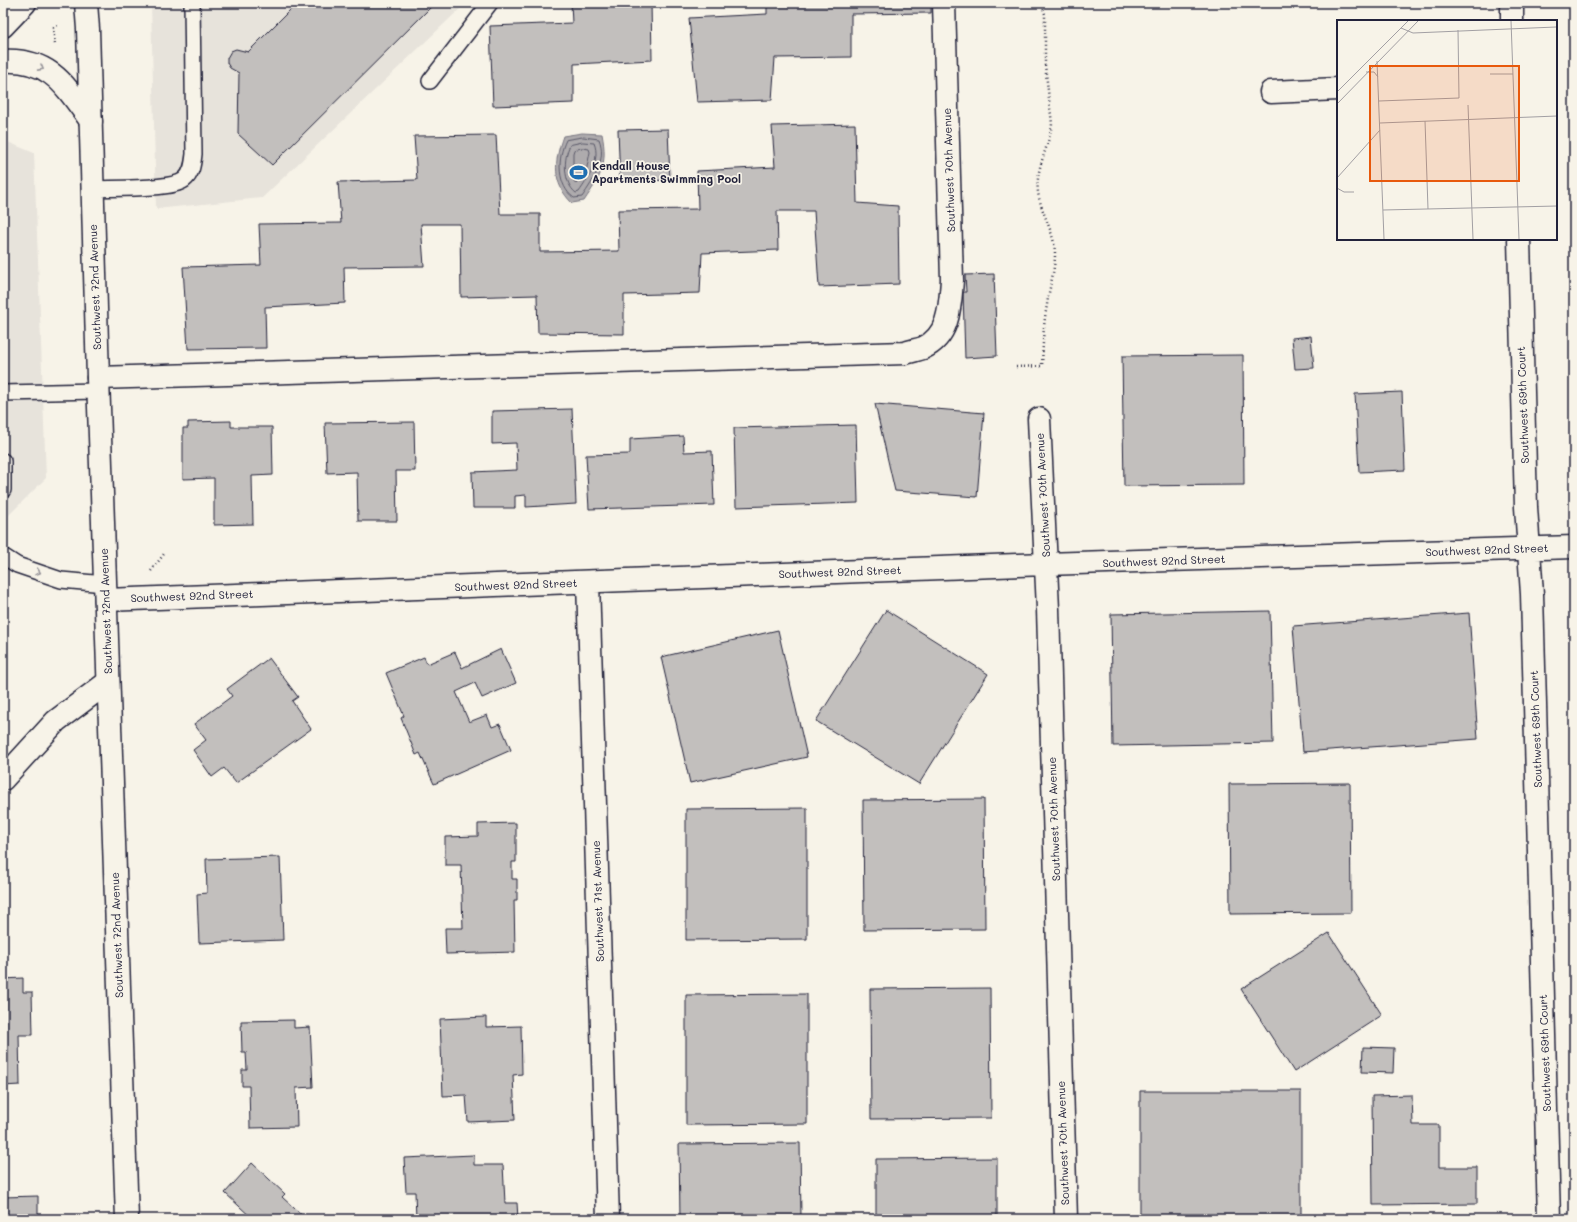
<svg xmlns="http://www.w3.org/2000/svg" width="1577" height="1222" viewBox="0 0 1577 1222" font-family="Mali,sans-serif">
	<style>
		.built { fill: #e7e3db }
		.water { fill: #aeabad; stroke: #76747f }
		.lines { fill: none; stroke-linecap: round; stroke-linejoin: round }
		.shore { stroke: #5a5969; stroke-width: 1 }
		.building { fill: #c2bfbd; stroke: #22223b }
		.service-casing { stroke: #22223b; stroke-width: 18 }
		.minor-casing { stroke: #22223b; stroke-width: 25 }
		.tertiary-casing { stroke: #22223b; stroke-width: 25 }
		.trunk-casing { stroke: #22223b; stroke-width: 25 }
		.path { stroke: #22223b; stroke-width: 2.5; stroke-dasharray: 1 3; stroke-linecap: butt }
		.service { stroke: #f7f3e8; stroke-width: 15 }
		.minor { stroke: #f7f3e8; stroke-width: 22 }
		.tertiary { stroke: #f7f3e8; stroke-width: 22 }
		.trunk { stroke: #f7f3e8; stroke-width: 22 }
		.oneway { stroke: #97959a }
		.labels { text-anchor: middle; stroke-width: 3.5; stroke-linejoin: round; paint-order: stroke }
		.poi-label { font-size: 11px; font-weight: bold; fill: #22223b; stroke: #f7f3e8; text-anchor: start }
		.street-label { font-size: 11px; fill: #22223b; stroke: #f7f3e8 }
		.inset-road { fill: none; stroke: #a29fa3; stroke-width: 1 }
		.view { fill: #e8590c; fill-opacity: 0.15; stroke: #e8590c; stroke-width: 2 }
		.inset-edge { fill: none; stroke: #22223b; stroke-width: 2 }
	</style>
	<rect width="100%" height="100%" fill="#f7f3e8"/>
	<filter id="ink" filterUnits="userSpaceOnUse"><feTurbulence type="fractalNoise" baseFrequency=".025" numOctaves="2"/><feDisplacementMap in="SourceGraphic" scale="8" xChannelSelector="R" yChannelSelector="G"/><feConvolveMatrix kernelMatrix="1 2 1 2 8 2 1 2 1" color-interpolation-filters="sRGB"/></filter>
	<g filter="url(#ink)">
		<path class="built" d="M151 3H466L262 198 156 209Z
			M3 140 34 153 46 478 3 521Z"/>
		<path class="water" d="M582 133 602 134C608 165 601 176 584 201L572 203C552 183 554 162 563 136Z"/>
		<g class="lines">
			<path class="shore" d="M583 137 599 139C607 159 594 180 582 197L574 198C557 186 557 158 566 140Z
				M583 142 594 143C601 160 588 179 579 192L576 193C563 183 563 158 570 145Z
				M583 148 589 149 590 152 586 172 576 184 573 179V153L574 150Z"/>
		</g>
		<path class="building" d="M297 3H435L272 165 238 134 239 73 230 68 227 63V58L231 51 236 49 248 52Z
			M571 3H651L652 60 574 64V103L493 106 490 26 572 23Z
			M767 3H931V13L851 14V57L775 58 772 100 697 102 689 18 767 14Z
			M855 124 857 203 898 206 899 284 819 287 814 211H777L778 250 702 253 700 293 624 295V334L538 333 537 295 461 297 460 224H421L424 266 344 267 345 303 265 307 266 348 188 349 183 267 261 265 259 224 341 223 338 182 417 180 414 136 496 135 500 214H540V252L619 251 618 210 698 209 697 171 775 167 772 126Z
			M668 129 670 180 620 182 618 130Z
			M994 274 997 356 965 358 963 292H966L965 275Z
			M1311 336 1314 368 1295 369 1292 338Z
			M1243 355 1244 485 1124 486 1122 356Z
			M1402 392 1405 470 1359 472 1355 394Z
			M875 404 984 413 977 497 895 491Z
			M572 409 576 504 526 507V495L515 496V508H473L472 472 517 470 516 443 492 444V411Z
			M231 421V427H272L273 475 252 476 253 524 214 525V478L183 479V428H188V422Z
			M414 422 415 471H396L397 521H358L357 472 327 473 325 423Z
			M856 425 858 503 736 507 734 428Z
			M683 436 684 452 712 451 714 505 589 509 586 455 630 454V439Z
			M886 610 988 674 919 784 816 721Z
			M1270 611 1273 743 1113 746 1111 614Z
			M1469 613 1478 739 1303 752 1293 626Z
			M778 630 807 757 690 783 661 657Z
			M501 649 516 683 482 698 475 683 456 692 469 722 487 715 492 727 500 724 511 750 434 784 420 753 416 755 401 718 404 716 386 673 424 657 427 664 455 652 462 668Z
			M269 658 298 697 292 701 311 729 236 783 224 768 212 777 193 750 206 740 194 724 232 696 227 689Z
			M1350 783 1351 913 1230 914 1229 784Z
			M984 799 985 929 864 930 863 800Z
			M807 808V939L686 940V809Z
			M516 823V862H512V879H517V900H514L515 952 446 954 445 928H463L461 865H445V837L478 836V824Z
			M280 857 283 940 199 943 197 894 207 893 206 859Z
			M1329 933 1382 1015 1294 1072 1241 989Z
			M23 978V992H32L33 1035H19L20 1085 3 1086V979Z
			M990 988 991 1118 871 1119 870 989Z
			M807 994V1124L686 1125V995Z
			M486 1017V1027L521 1026 522 1074 513 1075 515 1120 468 1122 466 1095 443 1096 440 1019Z
			M294 1020V1028L310 1027 313 1087 296 1088 297 1127 250 1128 249 1086H242V1070H247L246 1052H242L241 1021Z
			M1363 1047 1394 1048 1393 1073 1362 1072Z
			M1140 1091H1301V1219H1140Z
			M1412 1095 1413 1125H1439V1167H1477V1204L1373 1205 1372 1096Z
			M800 1143 801 1219H680L679 1144Z
			M474 1155V1165H503L505 1203H517L518 1219H416L415 1192H406L404 1158Z
			M997 1158V1219H876V1159Z
			M252 1163 285 1194 282 1197 306 1219H259L256 1215 253 1219 225 1193Z
			M38 1196V1219H3V1197Z"/>
		<g class="lines">
			<defs>
				<path id="service" d="M430 81 490 3
					M93 189C112 188 171 190 184 180 192 174 193 163 194 154L192 3
					M3 393 98 391
					M3 461V490
					M3 556 17 565 61 580 105 584"/>
				<path id="minor" d="M1512 3V21
					M1271 92 1338 89
					M1519 239 1526 507 1532 594 1549 1219
					M98 378 905 353C911 351 917 350 923 348 950 336 950 305 952 280L944 3
					M1039 419 1048 609 1066 1219
					M588 582 608 1219
					M106 600 1046 564 1574 547
					M3 779 56 721 108 682"/>
				<path id="tertiary" d="M86 3 88 29 98 378 127 1219"/>
				<path id="trunk" d="M3 26 25 3
					M3 61C51 58 66 87 91 121"/>
			</defs>
			<use href="#service" class="service-casing"/>
			<use href="#minor" class="minor-casing"/>
			<use href="#tertiary" class="tertiary-casing"/>
			<use href="#trunk" class="trunk-casing"/>
			<path class="path" d="M55 44 53 28 60 25
				M1016 367 1042 366C1043 346 1043 326 1047 305 1049 288 1055 271 1055 254 1055 232 1041 214 1038 192 1035 168 1049 148 1052 124L1045 65V14L1041 3
				M151 571 164 554"/>
			<use href="#service" class="service"/>
			<use href="#minor" class="minor"/>
			<use href="#tertiary" class="tertiary"/>
			<use href="#trunk" class="trunk"/>
		</g>
		<defs><path id="oneway-chevron" d="M-2-3.5L2.5 0L-2 3.5" fill="none" stroke-width="1.6" stroke-linecap="round" stroke-linejoin="round"/></defs>
		<g class="oneway">
			<use href="#oneway-chevron" transform="translate(41 68) rotate(29)"/>
			<use href="#oneway-chevron" transform="translate(38 572) rotate(18)"/>
		</g>
	</g>
	<defs>
		<symbol id="stadium-bare" viewBox="-9 -9 18 18"><path d="M0-5a6.5 5 0 1 0 0 10a6.5 5 0 1 0 0-10ZM-3.5-1.8h7v3.6h-7Z" fill="#1f6fb2" stroke="#f7f3e8" stroke-width="2.5" paint-order="stroke"/></symbol>
	</defs>
	<g fill-rule="evenodd">
		<use href="#stadium-bare" x="566" y="160" width="25" height="25"/>
	</g>
	<g class="labels">
		<g class="poi-label">
			<text x="592" y="170">Kendall House<tspan x="592" dy="13">Apartments Swimming Pool</tspan></text>
		</g>
		<g class="street-label">
			<text transform="translate(949 170) rotate(-92)" y="4">Southwest 70th Avenue</text>
			<text transform="translate(95 287) rotate(-92)" y="4">Southwest 72nd Avenue</text>
			<text transform="translate(1523 405) rotate(-92)" y="4">Southwest 69th Court</text>
			<text transform="translate(1043 495) rotate(-93)" y="4">Southwest 70th Avenue</text>
			<text transform="translate(1487 550) rotate(-2)" y="4">Southwest 92nd Street</text>
			<text transform="translate(1164 561) rotate(-2)" y="4">Southwest 92nd Street</text>
			<text transform="translate(840 572) rotate(-2)" y="4">Southwest 92nd Street</text>
			<text transform="translate(516 585) rotate(-2)" y="4">Southwest 92nd Street</text>
			<text transform="translate(192 596) rotate(-2)" y="4">Southwest 92nd Street</text>
			<text transform="translate(106 611) rotate(-92)" y="4">Southwest 72nd Avenue</text>
			<text transform="translate(1536 729) rotate(-92)" y="4">Southwest 69th Court</text>
			<text transform="translate(1054 819) rotate(-92)" y="4">Southwest 70th Avenue</text>
			<text transform="translate(598 901) rotate(-92)" y="4">Southwest 71st Avenue</text>
			<text transform="translate(117 935) rotate(-92)" y="4">Southwest 72nd Avenue</text>
			<text transform="translate(1545 1053) rotate(-92)" y="4">Southwest 69th Court</text>
			<text transform="translate(1063 1143) rotate(-92)" y="4">Southwest 70th Avenue</text>
		</g>
	</g>
	<g transform="translate(1337 20)">
		<rect width="220" height="220" fill="#f7f3e8"/>
		<path class="inset-road" d="M174 1 182 219M64 8 76 13 219 7M40 41 47 219M29 52H37L41 57M153 54H176M0 72 71 1M42 81 122 78 121 10M0 84 81 1M131 85 136 219M88 101 91 189M43 103 220 96M0 158 43 110M0 168 7 172H17M46 190 220 186"/>
		<path class="view" d="M33 46H182V161H33Z"/>
		<rect width="220" height="220" class="inset-edge"/>
	</g>
	<rect width="1577" height="1222" fill="none" stroke="#f7f3e8" stroke-width="16"/>
	<rect x="8" y="8" width="1561" height="1206" fill="none" stroke="#22223b" stroke-width="1.5" filter="url(#ink)"/>
</svg>
